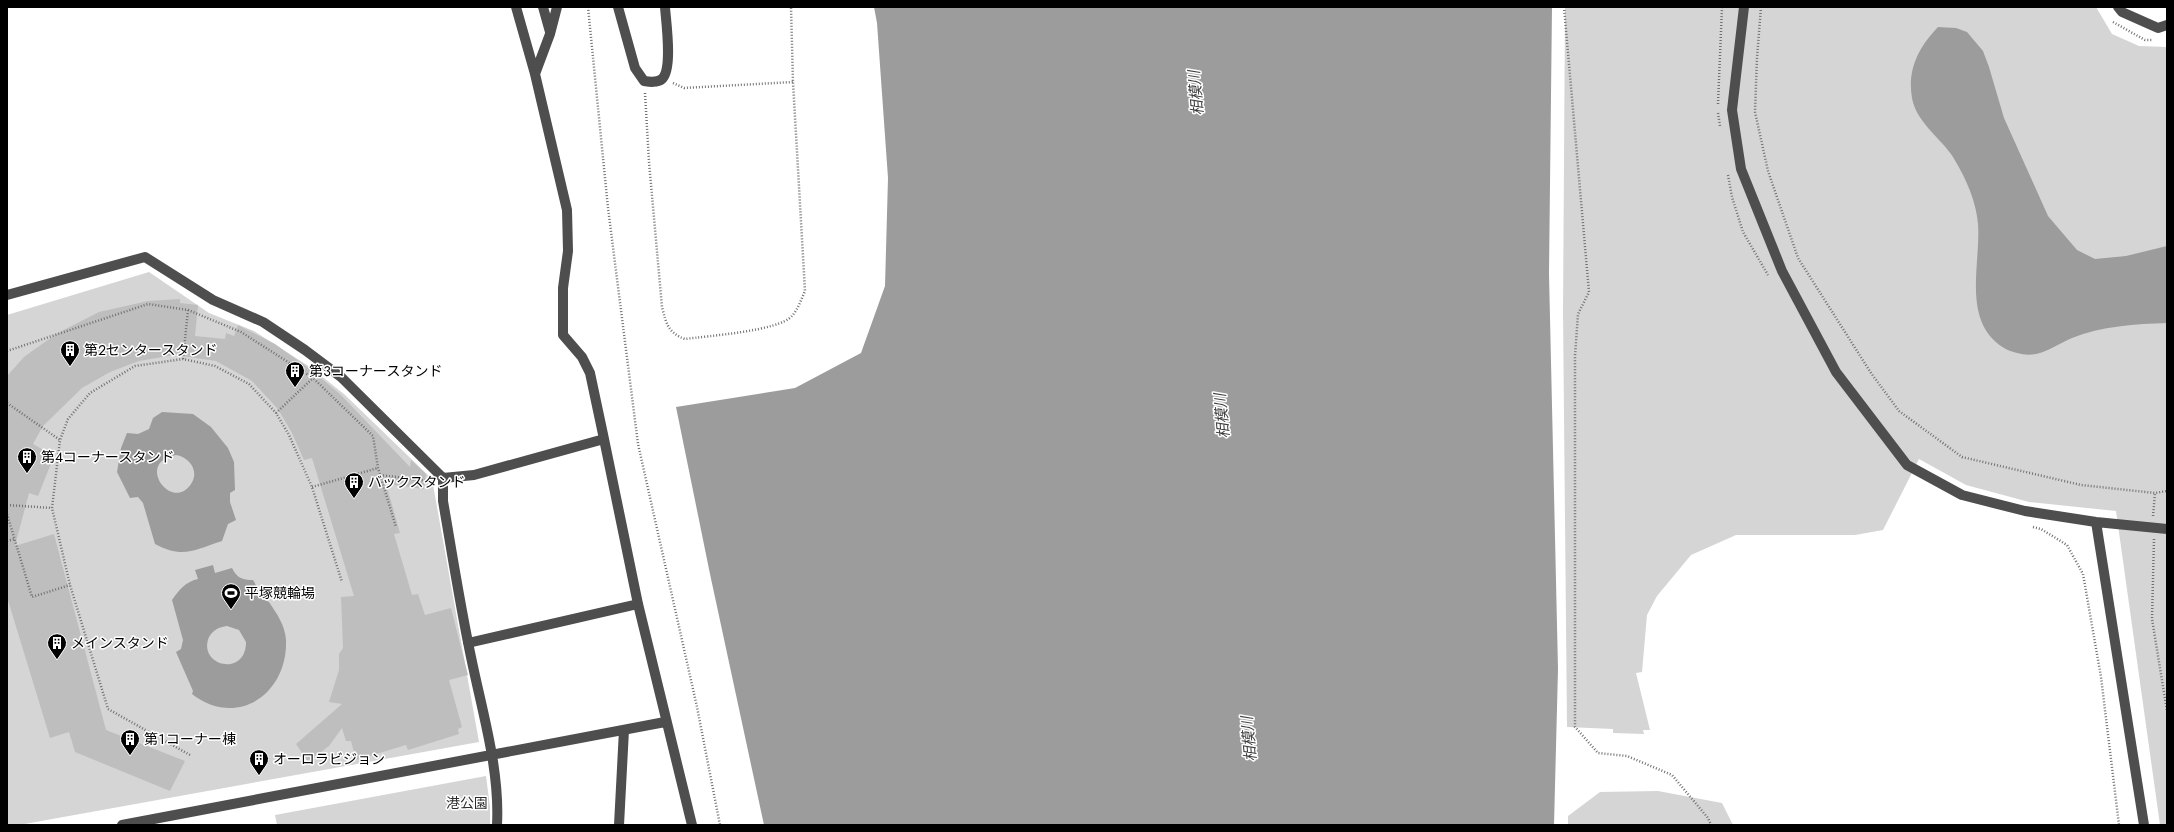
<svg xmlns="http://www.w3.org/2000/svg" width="2174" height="832" viewBox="0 0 2174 832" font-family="Jost,'Noto Sans JP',sans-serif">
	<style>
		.green { fill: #d5d5d5 }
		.water { fill: #9c9c9c; fill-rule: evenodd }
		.building { fill: #bebebe }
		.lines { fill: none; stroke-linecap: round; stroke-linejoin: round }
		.path { stroke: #707070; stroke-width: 2.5; stroke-dasharray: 1 2; stroke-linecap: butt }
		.minor { stroke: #4e4e4e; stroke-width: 10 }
		.labels { text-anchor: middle; stroke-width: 3; stroke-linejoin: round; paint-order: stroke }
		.poi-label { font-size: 14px; fill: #000; stroke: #fff; text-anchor: start }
		.park-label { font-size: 14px; fill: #2c2c2c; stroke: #fff }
		.water-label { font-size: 15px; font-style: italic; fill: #3d3d3d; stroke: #fff }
	</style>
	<rect width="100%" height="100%" fill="#fff"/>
	<path class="green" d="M1565 7H2096L2112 34 2139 46 2167 47V825H2160L2116 511 2029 502 1966 485 1919 459 1883 530 1855 535H1736L1691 555 1657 596 1647 615 1642 672 1636 673 1650 730H1643L1644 734 1613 733V729L1567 727 1563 311Z
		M149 272 209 313 254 331 310 367 344 394 432 479 479 742 19 825H7V315Z
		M486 776 490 807V825H277L275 815Z
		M1658 791 1722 803 1733 825H1568V816L1600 792Z"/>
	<path class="water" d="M874 7H1552L1549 274 1558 669 1554 825H764L710 574 676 407 795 388 861 353 885 286 888 178 877 23Z
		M1938 27 1956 28 1967 32 1983 51 1989 67 2004 118 2048 216 2077 250 2095 259 2126 256 2167 246V323C2136 324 2101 326 2072 338 2060 343 2049 351 2036 354 2026 356 2013 353 2004 348 1961 322 1981 264 1978 224 1977 212 1973 197 1968 186 1964 176 1957 163 1951 154 1938 136 1916 121 1912 98 1907 69 1919 47 1938 27Z
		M162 412 193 414 211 427 228 448 234 462 235 490 230 493V502L236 520 228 524 222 541C194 550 183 559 155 544L143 503 138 497 130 498 117 472 121 448 127 433 138 434 149 429 153 418ZM176 455C189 457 200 471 191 484 172 513 134 462 176 455Z
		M213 565 215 573 232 568C237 578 242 580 253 580 259 589 258 598 269 602 277 614 285 625 286 640 288 694 237 729 192 694L193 691 176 652 181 649 183 640 172 600C179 590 185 582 198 579L195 570ZM227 626 239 630 246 642C246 678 197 666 209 637 213 630 219 627 227 626Z"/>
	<path class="building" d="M180 299V303L198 305 195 336 225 339 226 333 234 336 238 325 275 344 310 369 340 394 410 467 411 460 426 474 424 489 386 484 400 533 394 534 412 595 418 594 425 615 451 608 468 675 449 680 462 727 458 729 459 734 408 750 406 745 356 760 351 741H346L342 728 329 746 308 762 296 744 342 704 329 702 339 670V654L343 648 341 597 354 596 312 458 304 460 292 433 278 409 252 381 216 361 175 355 139 361 110 372 82 388 43 426 33 444 54 456 38 496 29 493 15 546 54 534 106 730 185 761 170 791 75 752 69 732 50 738 7 597V376L24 357 56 334 99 312 148 301Z"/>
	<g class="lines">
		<path class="path" d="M588 7 608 208 638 444 697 707 720 825
			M1564 7 1589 292 1578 314 1575 356V727L1598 753 1627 756 1672 775 1708 818 1711 825
			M1761 7 1757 58 1755 112 1768 171 1798 258 1871 373 1899 411 1962 457 2081 485 2155 493 2167 491
			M2113 22 2145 40H2153
			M673 83 684 88 793 82
			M645 93 649 162 662 307C666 323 668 333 685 339 707 336 779 331 792 316 798 309 801 300 805 291L793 82 791 7
			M1718 104 1722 7
			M1718 113 1720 126
			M1728 175 1732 197 1743 232 1768 275
			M7 351 148 304 188 310 241 332 313 378 373 436 378 468 396 527
			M183 359 188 310
			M7 403 60 440
			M276 413 313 378
			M380 475 428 481
			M312 487 378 468
			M7 505 52 508
			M7 514 32 597 70 585
			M2153 516 2155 493
			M2033 527 2041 529 2067 545 2083 574 2101 677 2119 825
			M2154 539 2152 619 2167 711
			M7 541 14 539
			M190 755 108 709 70 585 52 508 60 440 68 419 90 393 135 366 183 359 215 366 249 384 276 413 289 435 312 487 342 582"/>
		<path class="minor" d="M516 7 535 74 567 210 568 251 563 288V335L582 357 590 373 604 439
			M543 7 550 32
			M618 7 635 68 644 81C650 82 657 83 662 79 673 69 666 22 665 7
			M1744 7 1732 110 1741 169 1782 271 1836 372 1907 465 1962 495 2025 511 2096 522 2167 529
			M2118 7 2122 12 2158 28 2167 25
			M535 74 550 34 557 7
			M7 295 145 257 213 300 263 322 305 350 341 377 443 478 474 475 604 439 638 604 692 825
			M443 478V501C452 553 460 605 471 657 482 711 500 769 497 825
			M2096 522 2144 825
			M468 643 638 604
			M122 825 665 722
			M619 825 624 730"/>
	</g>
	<defs>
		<symbol id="building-pin" viewBox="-11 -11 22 30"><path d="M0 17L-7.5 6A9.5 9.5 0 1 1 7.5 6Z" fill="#000" stroke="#fff"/><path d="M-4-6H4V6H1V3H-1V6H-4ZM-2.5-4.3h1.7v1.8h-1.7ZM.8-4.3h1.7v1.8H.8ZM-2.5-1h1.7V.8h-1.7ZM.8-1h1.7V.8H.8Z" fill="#fff"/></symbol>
		<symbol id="stadium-pin" viewBox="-11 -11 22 30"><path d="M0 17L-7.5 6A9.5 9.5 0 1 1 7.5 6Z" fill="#000" stroke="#fff"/><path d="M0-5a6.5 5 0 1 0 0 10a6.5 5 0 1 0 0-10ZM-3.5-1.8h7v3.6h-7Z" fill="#fff"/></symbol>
	</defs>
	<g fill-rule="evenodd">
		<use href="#building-pin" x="59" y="339" width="22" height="30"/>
		<use href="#building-pin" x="284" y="360" width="22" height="30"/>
		<use href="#building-pin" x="16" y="446" width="22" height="30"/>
		<use href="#building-pin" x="343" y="471" width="22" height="30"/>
		<use href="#stadium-pin" x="220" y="582" width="22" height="30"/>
		<use href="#building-pin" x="46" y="632" width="22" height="30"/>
		<use href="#building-pin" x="119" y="728" width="22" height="30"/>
		<use href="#building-pin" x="248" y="748" width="22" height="30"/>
	</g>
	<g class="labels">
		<g class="poi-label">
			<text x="84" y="355">第２センタースタンド</text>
			<text x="309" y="376">第３コーナースタンド</text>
			<text x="41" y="462">第４コーナースタンド</text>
			<text x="368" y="487">バックスタンド</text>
			<text x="245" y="598">平塚競輪場</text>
			<text x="71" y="648">メインスタンド</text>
			<text x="144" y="744">第１コーナー棟</text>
			<text x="273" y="764">オーロラビジョン</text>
		</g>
		<g class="park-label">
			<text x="467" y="808">港公園</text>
		</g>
		<g class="water-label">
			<text transform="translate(1196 93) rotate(-95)" y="5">相模川</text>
			<text transform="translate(1222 416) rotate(-95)" y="5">相模川</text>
			<text transform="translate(1249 739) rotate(-95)" y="5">相模川</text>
		</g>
	</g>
	<rect width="2174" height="832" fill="none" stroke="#000000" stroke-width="16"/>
</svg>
